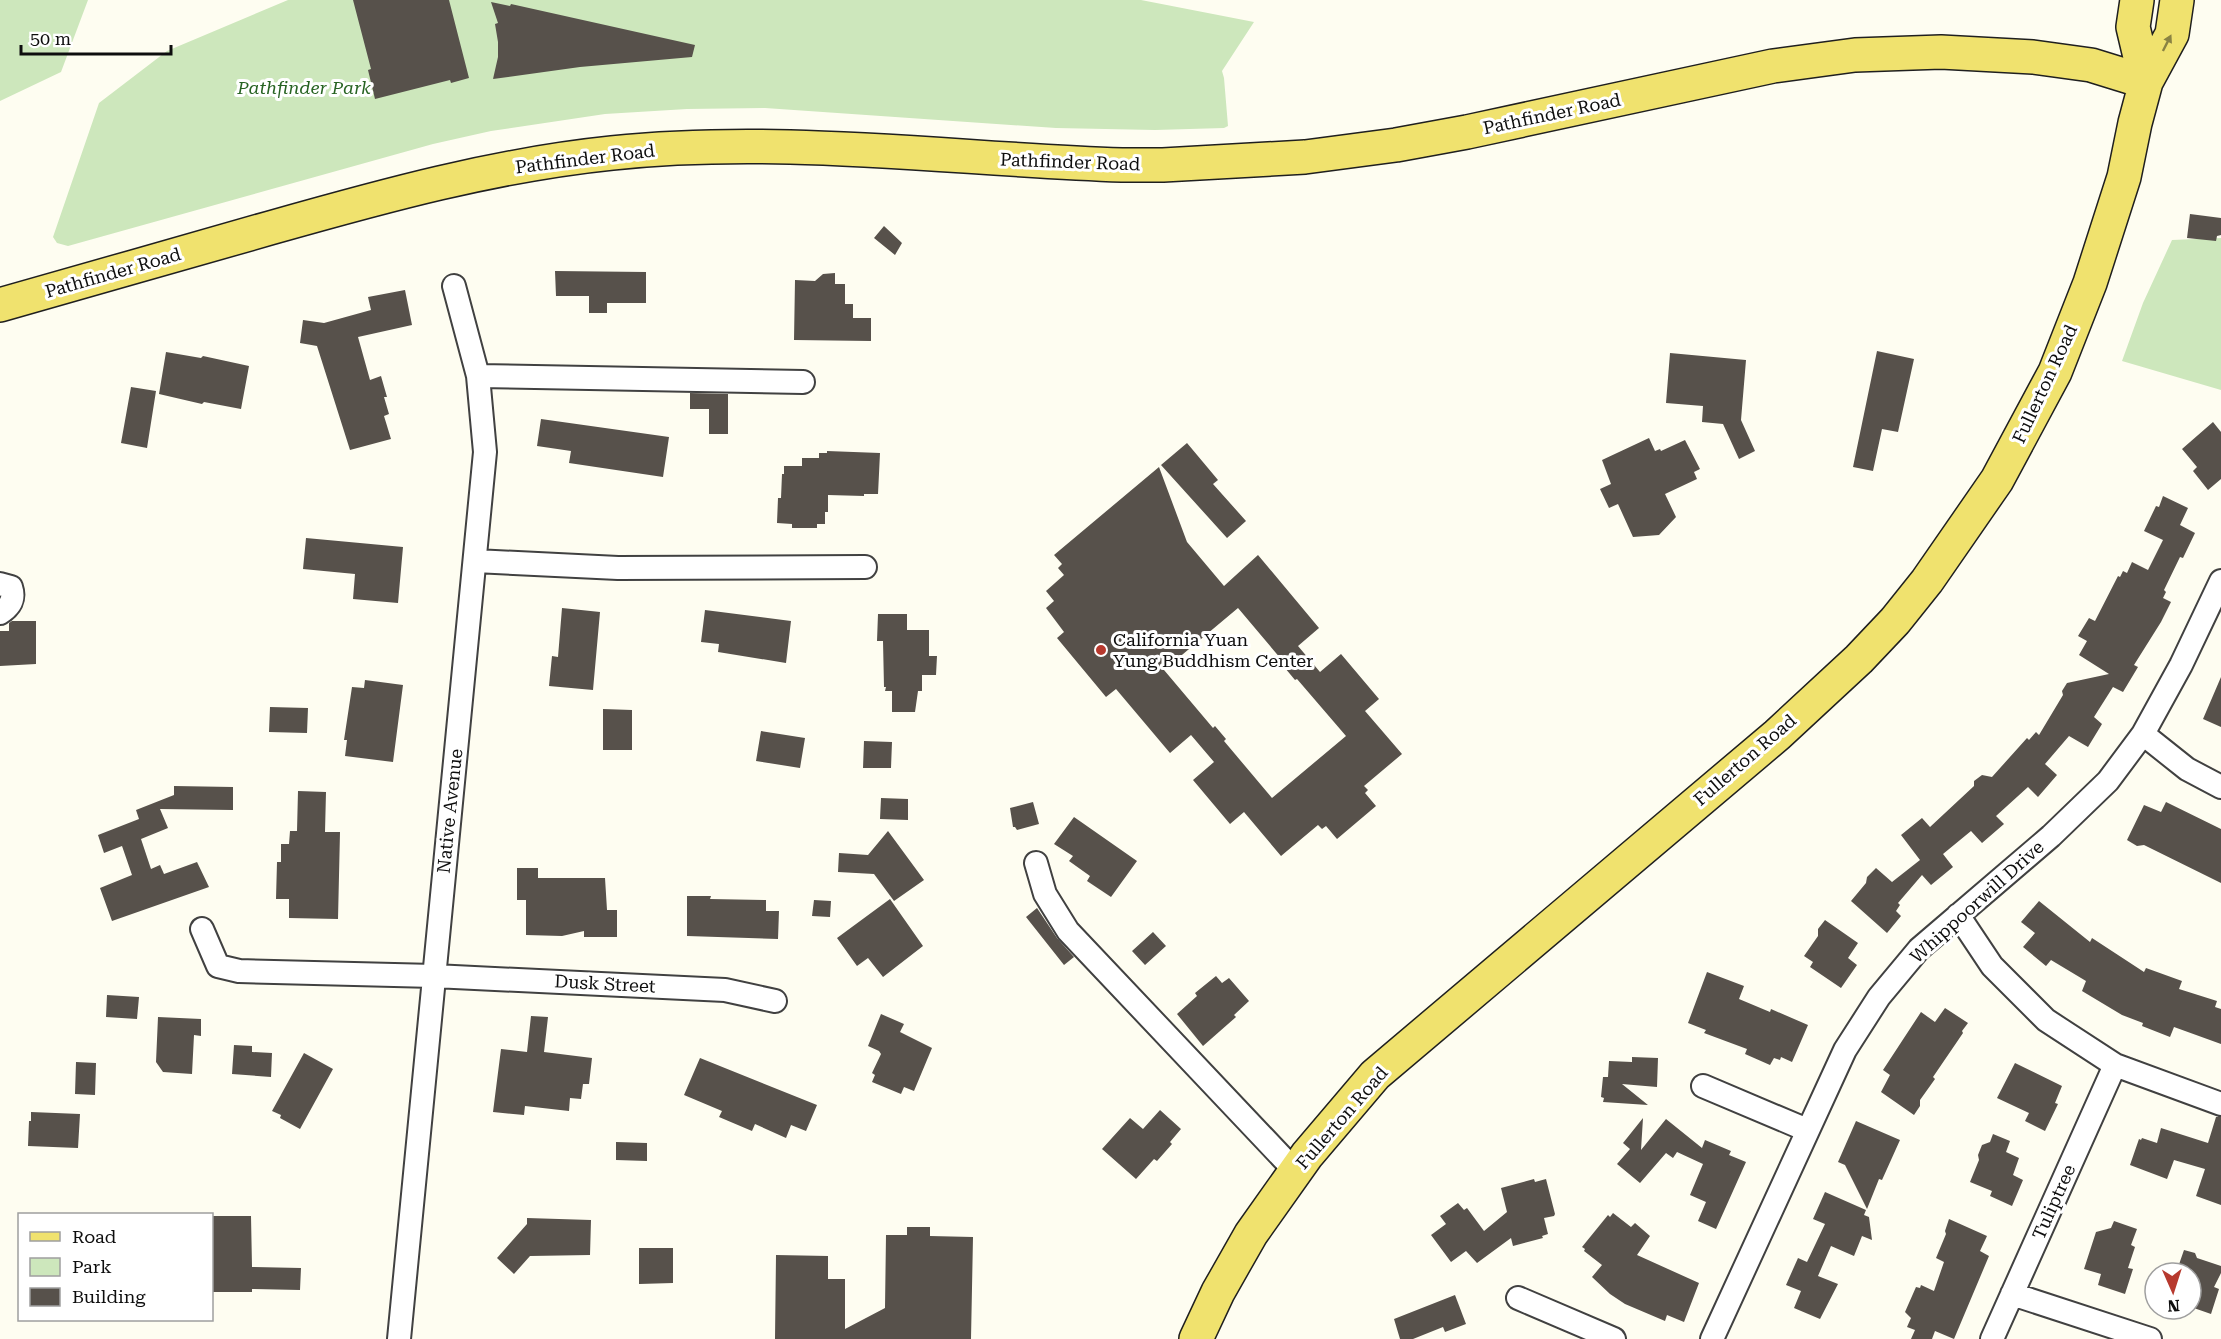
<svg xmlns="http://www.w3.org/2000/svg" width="2221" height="1339" viewBox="0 0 2221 1339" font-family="'Roboto Serif',serif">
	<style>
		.green { fill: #cde7bc }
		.building { fill: #57514b; fill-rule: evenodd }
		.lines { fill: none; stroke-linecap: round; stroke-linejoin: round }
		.minor-casing { stroke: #414141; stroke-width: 26 }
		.primary-casing { stroke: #1f1f1f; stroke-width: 36 }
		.minor { stroke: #fff; stroke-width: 22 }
		.primary { stroke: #f0e26e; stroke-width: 33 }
		.oneway { fill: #8a8343 }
		.poi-dot { fill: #b7392e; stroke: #fff; stroke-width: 2 }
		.labels { text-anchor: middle; stroke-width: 6; stroke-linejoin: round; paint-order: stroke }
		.park-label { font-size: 18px; font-style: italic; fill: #276322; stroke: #fff }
		.street-label { font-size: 18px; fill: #0e0e0e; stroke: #fff }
		.poi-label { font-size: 18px; fill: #0e0e0e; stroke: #fff; text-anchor: start }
	</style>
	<rect width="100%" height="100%" fill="#fefdf1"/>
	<path class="green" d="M0 0H88L61 72 0 101Z
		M288 0H1141L1254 22 1222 71 1224 78 1228 126 1224 128 1155 130 1056 128 765 108 687 109 605 114 491 131 433 144 68 246 57 243 53 237 99 103 167 51Z
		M2221 238V390L2122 361 2143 303 2172 240Z"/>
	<path class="building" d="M353 0H449L469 78 451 83 450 80 375 99 368 70 371 69Z
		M491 2 510 6 511 4 695 45 692 57 580 67 493 79 498 57V42L495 24 498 23Z
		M2190 214 2221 218V235L2217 236 2216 241 2187 238Z
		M884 226 902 243 895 255 874 238Z
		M555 271 646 272V303H607V313H589V296H556Z
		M835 273V284H845V304H853V318H871V341L794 340 795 280 815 281 823 274Z
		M405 290 412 325 358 337 370 380 381 376 387 397H384L389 414 384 416 391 439 350 450 317 346 300 343 303 320 324 323 371 310 368 297Z
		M1877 351 1914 359 1898 432 1882 429 1873 471 1853 467Z
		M166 352 201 358 203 356 249 366 241 409 204 402 202 404 159 394Z
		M1670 353 1746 360 1741 420 1755 451 1739 459 1723 424 1702 422 1703 406 1666 403Z
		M131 387 156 391 147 448 121 443Z
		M690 393 728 394V434H709V409H690Z
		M541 419 669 437 663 477 569 463 571 451 537 446Z
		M2213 422 2221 432V479L2208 490 2193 471 2197 467 2182 449Z
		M1649 438 1655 451 1660 449 1661 451 1685 440 1700 469 1694 472 1697 479 1665 494 1676 517 1659 535 1633 537 1618 504 1609 508 1600 489 1611 484 1602 460Z
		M1187 443 1218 480 1213 484 1246 521 1227 538 1161 465Z
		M827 451 880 453 878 494H864V496L828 495V512H825V524H817V528H792V524L777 523 778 498H781L782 474H784V466H802V458H819V453H827Z
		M1159 467 1187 542 1224 586 1258 555 1319 628 1298 646 1320 672 1341 654 1379 699 1365 711 1402 754 1364 786 1368 790 1365 793 1376 806 1337 839 1326 826 1322 829 1318 825 1281 856 1244 812 1230 824 1193 780 1214 762 1191 735 1170 753 1116 689 1106 697 1057 638 1064 632 1046 608 1054 601 1046 591 1064 575 1058 568 1062 564 1054 555ZM1238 608 1287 666 1285 668 1295 680 1297 679 1346 736 1272 798 1224 741 1226 739 1215 726 1213 728 1164 670Z
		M2163 496 2188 508 2180 525 2195 533 2183 558 2180 557 2164 590 2166 592 2163 598 2171 602 2161 622 2134 665 2138 667 2123 692 2113 687 2094 717 2102 724 2088 747 2069 736 2045 764 2057 775 2038 797 2028 787 1996 816 2004 824 1982 843 1971 831 1943 854 1953 867 1931 885 1922 875 1898 903 1900 905 1896 911 1901 916 1887 933 1851 901 1866 883 1867 877 1876 868 1892 882 1920 860 1901 835 1922 818 1930 827 1974 786V781L1982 775 1992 777 2027 738 2029 740 2036 732 2039 735 2063 695 2062 691 2067 683 2109 674 2079 655 2087 641 2078 636 2089 618 2095 621 2118 576 2120 577 2123 571 2127 573 2132 562 2148 570 2163 540 2144 531 2156 506 2159 507Z
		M306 538 403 547 398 603 353 599 355 574 303 569Z
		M562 608 600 612 593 690 549 686 552 656 558 657Z
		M705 610 791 621 786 663 718 652 719 644 701 642Z
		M878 614H907V630H929V656H937L936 675H922V691H918L915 712H892V691H885L886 687H884L883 641H877Z
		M12 621H36V664L0 666V631H9V623Z
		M2221 677V727L2203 719Z
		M365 680 403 685 393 762 345 756 347 740H344L352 687 364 688Z
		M270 707 308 708 307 733 269 732Z
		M603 709 632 710V750H603Z
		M761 731 805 738 800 768 756 761Z
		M864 741 892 742 891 768H863Z
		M174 786 233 787V810L160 809 168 828 141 839 151 869 160 865 164 874 197 862 209 887 112 921 100 888 132 875 122 846 104 853 98 835 139 819 136 810 174 795Z
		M298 791 326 792 325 832H340L338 919 289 918V899H276L277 862H281V844H289L290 831H297Z
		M881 798 908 799V820L880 819Z
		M1033 802 1039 824 1017 830 1015 827H1013L1010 808Z
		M2166 802 2221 829V883L2144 845 2137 846 2127 840 2144 805 2161 812Z
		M1074 817 1137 861 1111 897 1087 881 1090 876 1069 861 1073 856 1054 844Z
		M888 831 924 880 894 901 874 874 838 872 839 853 868 855Z
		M517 868H538V878H605L607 910H617V937H584V931L562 936 526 935V900H517Z
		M687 896H711L710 899 766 900V911H779L778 939 687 936Z
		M890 899 923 946 883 977 868 958 857 966 837 938Z
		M814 900 831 901 830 917 812 916Z
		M2039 901 2090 942 2092 938 2144 972 2146 968 2182 981 2179 989 2217 1001 2215 1007 2221 1009V1044L2174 1027 2170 1037 2142 1026 2143 1023 2122 1015 2082 991 2086 981 2051 960 2046 966 2023 947 2035 933 2021 922Z
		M1037 908 1057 938 1074 957 1064 965 1026 917Z
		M1825 920 1858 943 1848 958 1857 965 1841 988 1810 967 1813 962 1804 956 1818 936V929Z
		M1153 932 1166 946 1145 965 1132 951Z
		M1707 972 1744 986 1739 999 1770 1012 1771 1009 1808 1025 1792 1062 1781 1057 1780 1060 1774 1058 1770 1065 1745 1054 1747 1049 1704 1033 1706 1030 1688 1023Z
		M1216 976 1222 983 1229 978 1249 1001 1234 1015 1236 1017 1203 1046 1177 1014 1197 996 1195 993Z
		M107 995 139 997 137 1019 106 1017Z
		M1945 1008 1968 1023 1962 1031 1963 1033 1933 1077 1935 1079 1920 1100V1106L1914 1115 1881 1092 1890 1075 1883 1070 1921 1012 1935 1022Z
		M881 1014 904 1024 900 1032 932 1048 914 1091 904 1087 901 1094 872 1082 875 1075 872 1073 881 1054 879 1051 868 1046Z
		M531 1016 548 1017 544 1052 592 1058 589 1084H583L581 1099 570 1098 569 1111 525 1106 524 1115 493 1112 501 1049 527 1052Z
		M158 1017 201 1019V1036L194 1035 192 1074 163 1072 156 1062Z
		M234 1045 252 1046V1052L272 1053 271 1077 232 1074Z
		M304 1053 333 1069 300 1129 280 1118 281 1115 272 1111Z
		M1632 1057 1658 1058 1657 1087 1622 1084 1648 1105 1603 1102 1604 1098 1601 1097 1603 1077H1608L1609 1061 1632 1062Z
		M700 1058 817 1105 806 1131 791 1125 786 1138 755 1124 752 1131 719 1117 722 1111 684 1095Z
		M76 1062 96 1063 95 1095 75 1094Z
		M2015 1063 2062 1086 2055 1103 2058 1104 2045 1131 2025 1121 2029 1113 1997 1098Z
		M1160 1110 1181 1129 1170 1142 1172 1144 1157 1161 1154 1159 1136 1179 1102 1149 1130 1118 1143 1129Z
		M31 1112 80 1114 78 1148 28 1146 29 1121H31Z
		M2216 1117H2221V1205L2196 1196 2205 1169 2174 1160 2167 1179 2130 1165 2139 1139 2141 1140 2142 1138 2157 1143 2161 1128 2208 1143Z
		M1643 1118 1641 1150 1666 1119 1702 1148 1705 1140 1731 1151 1729 1155 1746 1162 1716 1229 1698 1221 1706 1202 1690 1195 1703 1164 1677 1152 1673 1158 1666 1153 1640 1183 1617 1164 1630 1149 1623 1143Z
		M1856 1121 1900 1140 1882 1180 1879 1179 1867 1209 1845 1165 1838 1162Z
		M1993 1134 2010 1141 2006 1152 2019 1158 2013 1175 2023 1180 2012 1206 1990 1196 1992 1191 1970 1182 1979 1160 1978 1155 1982 1145 1990 1142Z
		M616 1142 647 1143V1161L616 1160Z
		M1534 1179 1535 1182 1546 1179 1555 1214 1554 1216 1544 1218 1548 1234 1542 1236 1543 1238 1513 1246 1511 1238 1477 1263 1466 1251 1451 1262 1431 1235 1446 1224 1440 1216 1458 1203 1464 1210 1467 1208 1484 1231 1507 1212 1501 1188Z
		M1825 1192 1866 1210 1864 1215 1869 1217 1872 1240 1862 1236 1854 1256 1831 1246 1818 1276 1838 1284 1820 1319 1794 1308 1801 1291 1786 1285 1798 1258 1807 1262 1825 1224 1813 1219Z
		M1613 1213 1631 1227 1635 1223 1650 1236 1637 1255 1699 1283 1684 1322 1667 1315 1665 1321 1625 1304 1610 1294 1592 1277 1602 1265 1584 1251 1585 1249 1582 1247 1608 1215 1610 1217Z
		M212 1216H251L252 1267 301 1268 300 1290 252 1289V1292H212Z
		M527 1218 591 1220 590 1255 530 1256 514 1274 497 1258 527 1224Z
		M1949 1219 1987 1236 1980 1251 1989 1256 1954 1339 1935 1331 1932 1339H1911L1915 1330 1907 1327 1911 1318 1905 1312 1916 1287 1920 1288 1921 1285 1934 1291 1944 1262 1936 1258 1946 1234 1945 1231Z
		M2114 1221 2137 1229 2131 1245 2135 1247 2128 1268 2133 1269 2125 1294 2098 1285 2101 1274 2084 1269 2096 1232 2111 1228Z
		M907 1227H930V1236L973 1237 971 1339H775L776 1255 828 1256V1279H845V1329L885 1308 886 1235H907Z
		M639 1248H673V1283L639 1284Z
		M2184 1250 2195 1253 2197 1258 2221 1266V1273L2214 1287 2219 1289 2211 1314 2191 1307V1273H2176Z
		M1455 1295 1466 1324 1445 1332 1443 1327 1413 1339H1400L1394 1319Z"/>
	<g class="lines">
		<defs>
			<path id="minor" d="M478 376 803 382
				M475 561 618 568 865 567
				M0 584 11 587C15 599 10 607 0 613
				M2143 734 2187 769 2221 787
				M1036 863 1045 894 1068 931 1296 1172
				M1958 915 1992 966 2046 1020 2115 1065 2221 1104
				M202 929 218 966 239 971 434 976 725 990 775 1001
				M1703 1086 1807 1130
				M2012 1294 2150 1339
				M1518 1298 1614 1339
				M399 1339 485 452 478 376 454 286
				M1712 1339 1845 1050 1879 997 1919 949 2051 836 2108 781 2143 734 2181 665 2221 581
				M1992 1339 2115 1065"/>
			<path id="primary" d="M2137 0 2133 27 2146 82
				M0 305C90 279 180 254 270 228 383 196 495 165 612 153 781 135 952 159 1122 165H1163L1305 157 1396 145 1467 132 1773 66 1855 55 1941 52 2033 57 2091 65 2146 82
				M1196 1339 1218 1292 1251 1234 1307 1155 1375 1075 1777 735 1859 659 1895 621 1927 581 1997 480 2055 372 2090 283 2124 177 2135 123 2146 82 2172 34 2177 0"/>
		</defs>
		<use href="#minor" class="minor-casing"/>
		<use href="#primary" class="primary-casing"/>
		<use href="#minor" class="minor"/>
		<use href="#primary" class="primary"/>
	</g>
	<defs><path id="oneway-solid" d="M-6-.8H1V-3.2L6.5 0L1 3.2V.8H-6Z" transform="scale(1.5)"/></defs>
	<use class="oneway" href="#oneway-solid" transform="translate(2167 43) rotate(-63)"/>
	<circle class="poi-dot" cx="1101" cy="650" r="6"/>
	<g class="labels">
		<g class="park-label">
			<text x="304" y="94">Pathfinder Park</text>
		</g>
		<g class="street-label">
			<text transform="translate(1552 114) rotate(-12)" y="6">Pathfinder Road</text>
			<text transform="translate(585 159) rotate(-7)" y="6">Pathfinder Road</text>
			<text transform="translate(1070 162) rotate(2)" y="6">Pathfinder Road</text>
			<text transform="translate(113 273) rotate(-16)" y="6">Pathfinder Road</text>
			<text transform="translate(2045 384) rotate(-65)" y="6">Fullerton Road</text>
			<text transform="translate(1745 760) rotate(-41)" y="6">Fullerton Road</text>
			<text transform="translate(450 811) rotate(-84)" y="6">Native Avenue</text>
			<text transform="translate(1977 902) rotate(-42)" y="6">Whippoorwill Drive</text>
			<text transform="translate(605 984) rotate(3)" y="6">Dusk Street</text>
			<text transform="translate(1342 1118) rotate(-49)" y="6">Fullerton Road</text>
			<text transform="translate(2054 1202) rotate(-66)" y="6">Tuliptree</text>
		</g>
		<g class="poi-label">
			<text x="1113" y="646">California Yuan<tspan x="1113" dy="21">Yung Buddhism Center</tspan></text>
		</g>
	</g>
	<rect x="18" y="1213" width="195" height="108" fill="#ffffff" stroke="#9f9f9f" stroke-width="1.5"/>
	<rect x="30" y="1232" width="30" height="9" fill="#f0e26e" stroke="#9f9f9f" stroke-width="1.5"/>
	<text x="72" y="1243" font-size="18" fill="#0e0e0e">Road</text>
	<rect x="30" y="1258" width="30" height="18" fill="#cde7bc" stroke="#9f9f9f" stroke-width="1.5"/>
	<text x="72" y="1273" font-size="18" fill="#0e0e0e">Park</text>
	<rect x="30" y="1288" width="30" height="18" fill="#57514b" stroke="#9f9f9f" stroke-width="1.5"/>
	<text x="72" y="1303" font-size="18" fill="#0e0e0e">Building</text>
	<g transform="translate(2173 1291) rotate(177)"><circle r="28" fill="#ffffff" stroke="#9f9f9f" stroke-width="1.5"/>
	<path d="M0-4.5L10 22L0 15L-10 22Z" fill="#b7392e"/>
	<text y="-9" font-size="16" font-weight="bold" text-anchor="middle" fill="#0e0e0e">N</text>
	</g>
	<path d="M21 45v9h150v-9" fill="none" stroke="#0e0e0e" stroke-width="3"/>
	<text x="30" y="45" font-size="18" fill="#0e0e0e" stroke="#ffffff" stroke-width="4.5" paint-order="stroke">50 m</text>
</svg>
